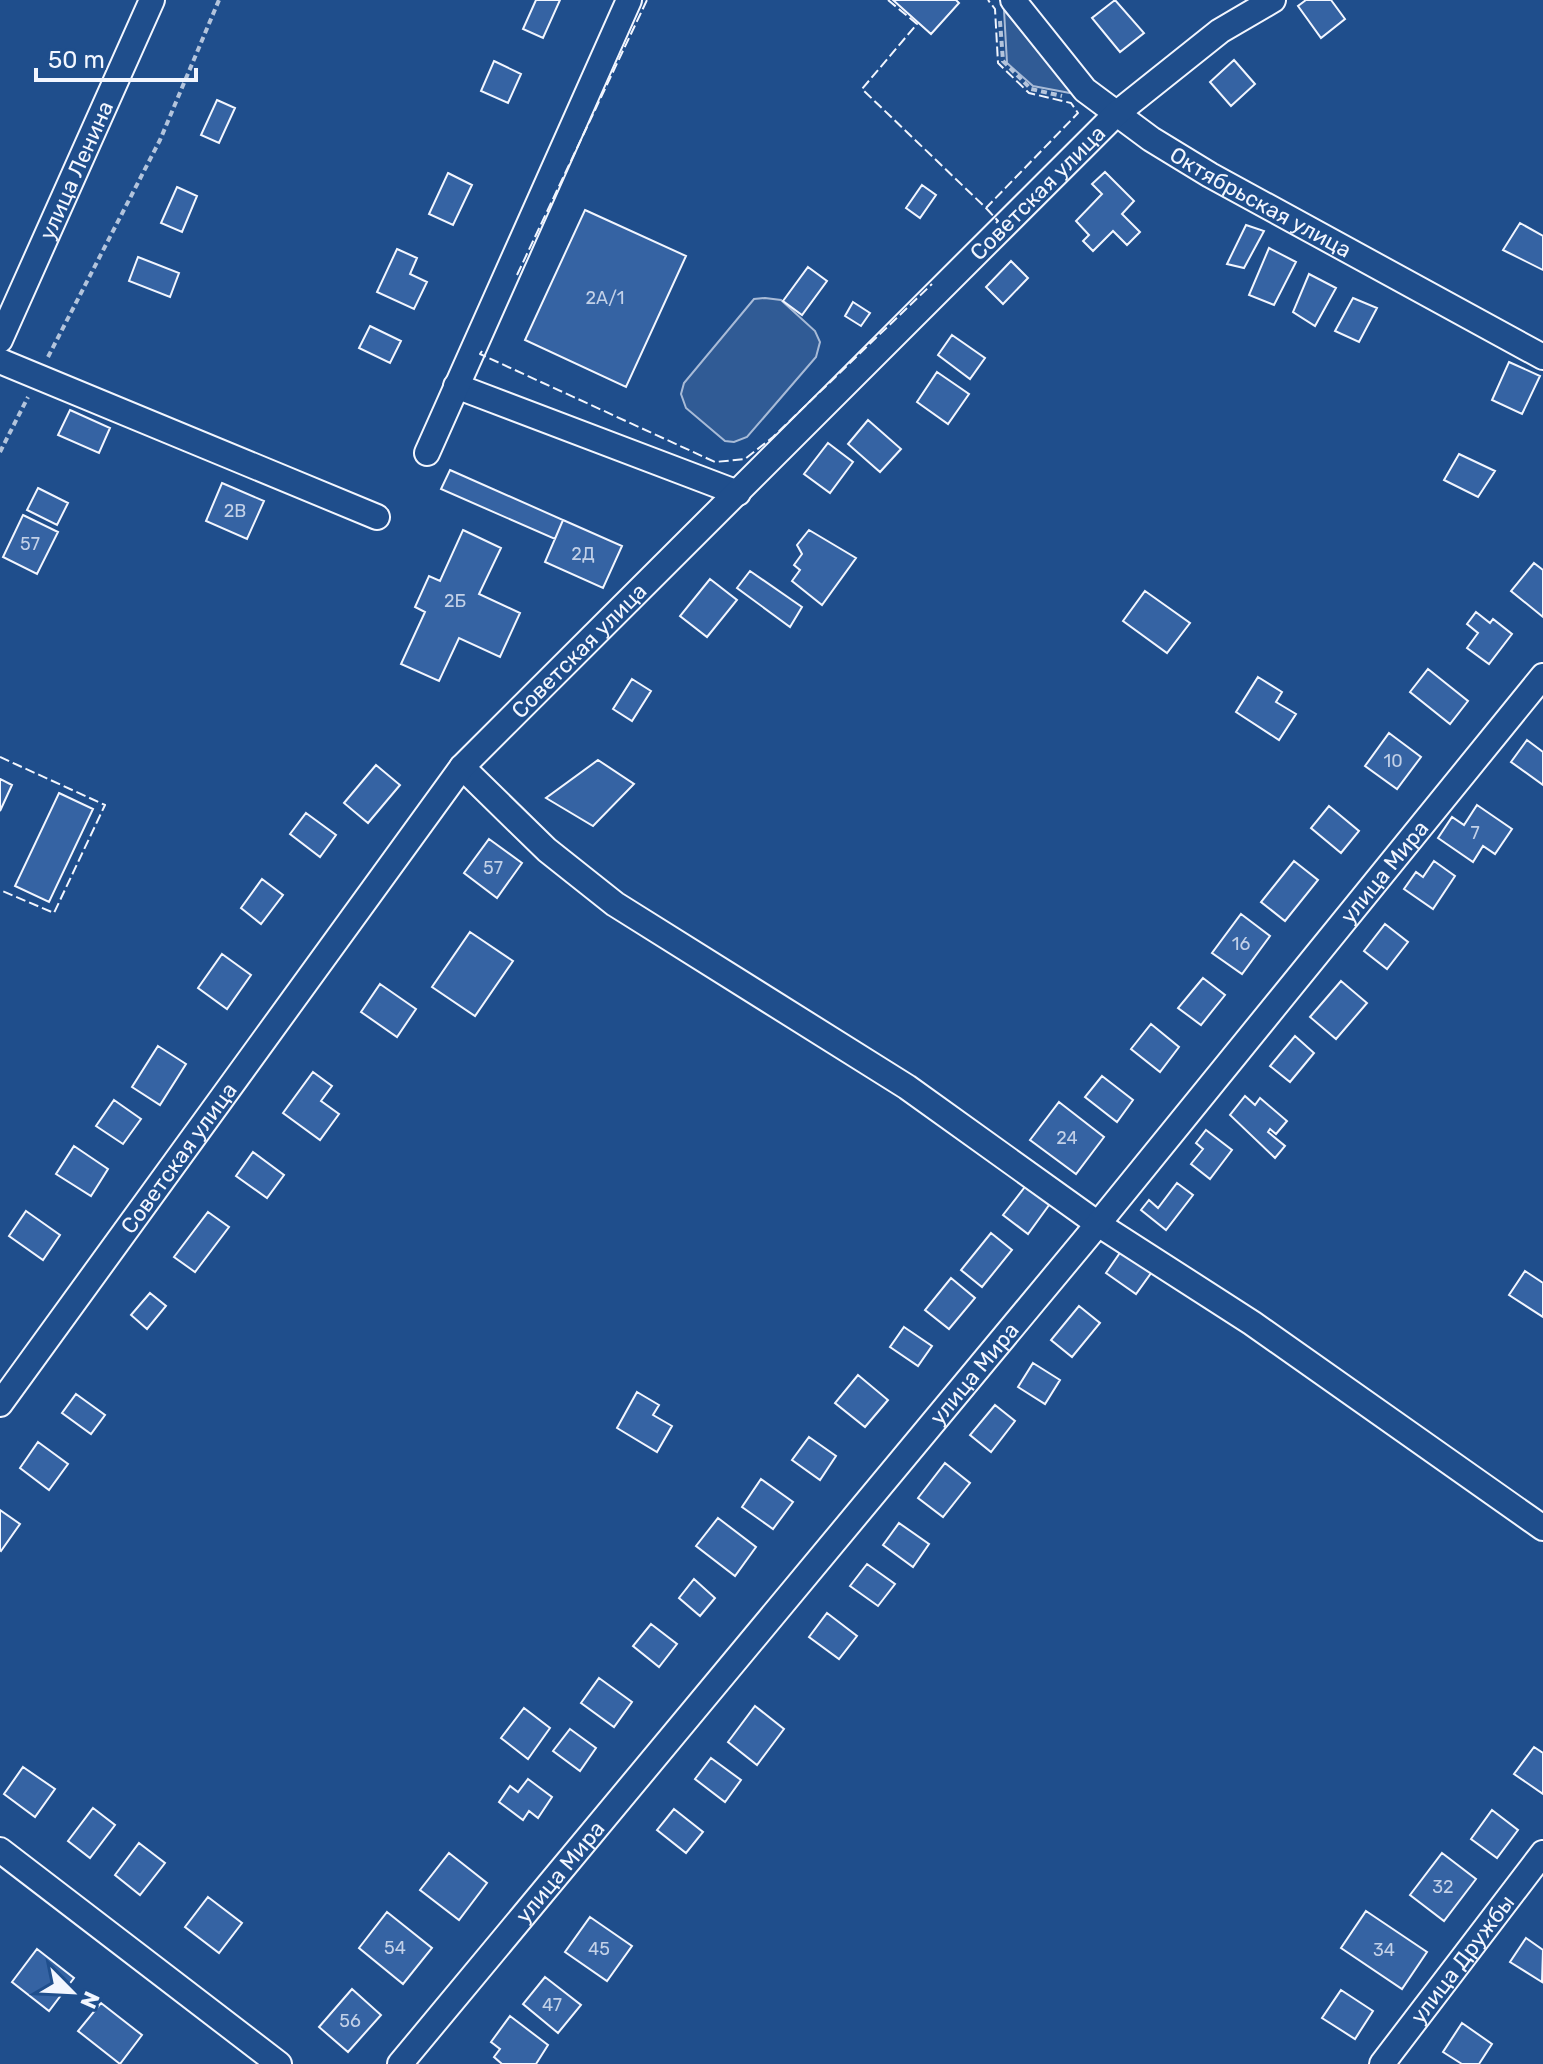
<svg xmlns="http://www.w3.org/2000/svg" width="1543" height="2064" viewBox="0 0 1543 2064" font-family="Rubik,sans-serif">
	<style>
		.built { fill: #305b95; stroke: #a8bbd7; stroke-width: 2 }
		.building { fill: #3563a3; stroke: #f2f6ff; stroke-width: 2 }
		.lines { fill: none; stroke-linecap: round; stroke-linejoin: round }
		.minor-casing { stroke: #f2f6ff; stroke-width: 28 }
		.path { stroke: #b3c4dc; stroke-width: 4; stroke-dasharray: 6 4; stroke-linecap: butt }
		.minor { stroke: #1f4e8c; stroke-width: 24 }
		.fence { stroke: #f2f6ff; stroke-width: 2; stroke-dasharray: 10 4; stroke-linecap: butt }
		.labels { text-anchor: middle; stroke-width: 6; stroke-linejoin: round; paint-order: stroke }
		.number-label { font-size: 18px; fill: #c3d1e8 }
		.street-label { font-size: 22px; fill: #f2f6ff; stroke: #1f4e8c }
	</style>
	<rect width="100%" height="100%" fill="#1f4e8c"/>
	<path class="built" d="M1004 10 1075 94 1033 86 1007 63Z
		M765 298 781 300 815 331 820 342 816 357 747 437 734 442 725 441 686 408 681 394 684 383 754 299Z"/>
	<path class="building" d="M536 0H560L543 38 523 29Z
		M893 0H956L959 3 931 34Z
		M1115 0 1144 33 1120 52 1092 18Z
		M1306 0H1331L1345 19 1321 38 1298 6Z
		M1234 60 1255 84 1231 106 1210 82Z
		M494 61 521 74 508 103 481 91Z
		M217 100 235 108 219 143 201 135Z
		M1105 172 1134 201 1122 214 1140 232 1127 245 1113 231 1093 251 1083 241 1089 235 1076 221 1102 194 1092 184Z
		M448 173 472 185 453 225 429 214Z
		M922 185 936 195 920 218 906 208Z
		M177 187 197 196 182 232 161 223Z
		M585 210 686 256 626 387 525 340Z
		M1520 223 1543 236V270L1503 250Z
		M1246 225 1264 231 1244 268 1227 264Z
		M1269 248 1296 262 1274 305 1249 295Z
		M397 249 417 258 410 274 427 282 414 309 377 292Z
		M138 257 179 273 170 297 129 281Z
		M1011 261 1028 278 1003 304 986 287Z
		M808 267 827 281 802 315 783 301Z
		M1309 274 1336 288 1315 326 1293 312Z
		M1353 298 1377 308 1359 342 1335 331Z
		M853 302 870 313 861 326 845 316Z
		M370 326 401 341 390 363 359 348Z
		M952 335 985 358 970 379 938 355Z
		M1509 362 1540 376 1522 414 1492 400Z
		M937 372 969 394 948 424 917 402Z
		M70 410 110 428 99 453 58 435Z
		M868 420 901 449 880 472 848 444Z
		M828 443 853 462 830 493 804 474Z
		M1459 454 1495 471 1478 497 1444 480Z
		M450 470 563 520 555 539 441 489Z
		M222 483 264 501 247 539 206 521Z
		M38 488 68 503 57 525 27 510Z
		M23 515 58 532 37 574 3 557Z
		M563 520 622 546 603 588 545 562Z
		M463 530 501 548 479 594 520 613 500 657 459 638 439 681 401 664 425 612 415 607 429 576 440 581Z
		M809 530 856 558 822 605 792 581 800 570 794 565 802 554 797 545Z
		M1534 563 1543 570V617L1511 591Z
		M750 571 802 607 790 627 737 588Z
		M710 579 737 600 707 637 680 616Z
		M1145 591 1190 623 1167 653 1123 621Z
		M1476 612 1490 623 1493 619 1512 634 1489 664 1467 648 1478 633 1467 624Z
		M1428 669 1468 701 1450 724 1410 692Z
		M1258 677 1282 692 1276 702 1296 714 1279 740 1236 712Z
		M632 679 651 691 632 721 613 709Z
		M1389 733 1421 757 1397 789 1365 766Z
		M1527 740 1543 752V785L1511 762Z
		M598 760 634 784 593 826 546 798Z
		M376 765 400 785 368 823 344 803Z
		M0 779 12 785 0 811Z
		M59 793 93 809 49 902 15 886Z
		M1477 805 1512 829 1495 854 1483 846 1473 862 1438 838 1452 817 1464 825Z
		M1329 806 1359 831 1341 853 1311 828Z
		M306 813 336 835 320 857 290 834Z
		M489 839 522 863 497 898 464 873Z
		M1294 861 1318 880 1285 921 1261 902Z
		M1434 861 1455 876 1433 909 1404 889 1416 872 1423 877Z
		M262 879 283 895 261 924 241 908Z
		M1241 914 1270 936 1242 974 1212 953Z
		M1385 924 1408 942 1387 969 1364 951Z
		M470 932 513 961 475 1016 432 987Z
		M222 954 251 975 227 1009 198 988Z
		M1203 978 1225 995 1201 1025 1178 1008Z
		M1341 981 1367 1003 1336 1039 1310 1017Z
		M380 984 416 1009 397 1037 361 1012Z
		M1151 1024 1179 1047 1160 1072 1131 1049Z
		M1295 1036 1314 1053 1290 1082 1270 1066Z
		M158 1046 186 1064 160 1105 132 1087Z
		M313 1072 332 1086 321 1101 339 1114 320 1140 283 1113Z
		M1102 1076 1133 1100 1117 1122 1085 1097Z
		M1245 1096 1255 1105 1260 1098 1287 1121 1276 1134 1270 1129 1268 1132 1285 1146 1275 1158 1230 1115Z
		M114 1100 141 1119 123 1144 96 1126Z
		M1059 1102 1104 1137 1076 1174 1030 1140Z
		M1206 1130 1232 1150 1210 1179 1191 1164 1203 1149 1196 1143Z
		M74 1146 108 1169 91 1196 56 1174Z
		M253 1152 284 1175 267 1198 236 1176Z
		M1028 1183 1052 1201 1028 1234 1003 1215Z
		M1177 1183 1193 1195 1166 1230 1141 1210 1149 1200 1158 1208Z
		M26 1211 60 1235 43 1260 9 1236Z
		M208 1212 229 1227 195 1272 174 1257Z
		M991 1233 1012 1250 982 1287 961 1270Z
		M1124 1247 1154 1269 1136 1294 1106 1273Z
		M1525 1271 1543 1283V1317L1509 1295Z
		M951 1278 975 1298 949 1329 925 1310Z
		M150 1293 166 1306 147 1329 131 1315Z
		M1079 1306 1100 1323 1072 1357 1051 1340Z
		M904 1327 932 1346 918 1366 890 1347Z
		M1033 1363 1060 1380 1045 1404 1018 1387Z
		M858 1375 888 1400 865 1427 835 1403Z
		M637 1392 659 1405 653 1415 672 1426 657 1452 617 1428Z
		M76 1394 105 1415 91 1434 62 1413Z
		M995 1405 1015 1421 991 1452 970 1435Z
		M809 1437 836 1456 820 1480 792 1460Z
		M38 1442 68 1464 49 1490 20 1468Z
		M945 1463 970 1483 943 1517 918 1498Z
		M761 1479 793 1502 773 1529 742 1507Z
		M0 1510 20 1524 1 1551 0 1550Z
		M718 1518 756 1547 735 1576 696 1546Z
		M899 1523 929 1544 913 1567 883 1545Z
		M867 1564 895 1584 878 1606 850 1586Z
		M694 1579 715 1598 700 1616 679 1598Z
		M827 1613 857 1636 839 1659 809 1637Z
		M651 1624 677 1644 659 1667 633 1646Z
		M599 1678 632 1702 614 1727 581 1703Z
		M755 1706 784 1729 757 1765 728 1742Z
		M524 1708 550 1728 528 1759 501 1738Z
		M570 1729 596 1748 580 1771 553 1751Z
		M1534 1747 1543 1753V1794L1514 1774Z
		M711 1758 741 1780 725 1802 695 1779Z
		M23 1767 55 1789 35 1817 4 1794Z
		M528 1779 552 1797 538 1818 529 1811 523 1820 499 1802 510 1786 518 1792Z
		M93 1808 115 1825 90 1858 68 1841Z
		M674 1809 703 1832 686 1853 657 1830Z
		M1492 1810 1518 1830 1497 1858 1471 1839Z
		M139 1843 165 1863 140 1895 115 1875Z
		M449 1853 487 1883 459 1920 420 1890Z
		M1442 1853 1476 1879 1444 1921 1410 1895Z
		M208 1897 242 1923 219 1953 185 1927Z
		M1366 1911 1427 1952 1402 1989 1341 1948Z
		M387 1912 432 1948 403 1984 359 1948Z
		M590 1917 632 1946 607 1981 565 1952Z
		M1526 1938 1543 1950 1542 1982 1510 1962Z
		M37 1949 74 1978 49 2011 12 1982Z
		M545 1977 581 2005 558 2033 523 2004Z
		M352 1989 381 2015 348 2052 319 2027Z
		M1341 1990 1373 2011 1355 2039 1322 2018Z
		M101 2003 142 2035 120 2064 78 2031Z
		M510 2016 548 2045 536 2064H502L494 2057 500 2049 491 2042Z
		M1462 2023 1492 2044 1479 2064H1462L1443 2052Z"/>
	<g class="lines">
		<defs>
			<g id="minor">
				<path id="s1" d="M1013 0 1085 90 1151 139 1210 175 1543 357"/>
				<path id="s2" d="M0 340 152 0"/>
				<path d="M0 361 377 517"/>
				<path d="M456 386 738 493"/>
				<path d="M427 453 629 0"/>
				<path d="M462 767 547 850 615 904 907 1087 1098 1224 1252 1323 1543 1528"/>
				<path id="s3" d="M0 1404 462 767 1116 114 1220 31 1273 0"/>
				<path d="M0 1850 279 2064"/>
				<path id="s4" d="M400 2064 1098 1224 1543 676"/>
				<path id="s5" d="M1382 2064 1543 1853"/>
			</g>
		</defs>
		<use href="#minor" class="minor-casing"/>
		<path class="path" d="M1000 21 1003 61 1031 89 1062 96
			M48 357 160 140 219 0
			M0 452 28 397"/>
		<use href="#minor" class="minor"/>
		<path class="fence" d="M888 0 917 24 862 89 986 208 1078 113 1071 103 1029 93 998 63 995 9 988 0
			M986 208 998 221 996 223
			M517 275 647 0
			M482 351 480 354 715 462 745 459 773 437 932 284
			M0 757 105 805 54 913 0 890"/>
	</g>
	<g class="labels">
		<g class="number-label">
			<text x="605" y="304">2А/1</text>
			<text x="235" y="517">2В</text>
			<text x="30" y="550">57</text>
			<text x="583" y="560">2Д</text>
			<text x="455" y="607">2Б</text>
			<text x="1393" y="767">10</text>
			<text x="1475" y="839">7</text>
			<text x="493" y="874">57</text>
			<text x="1241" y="950">16</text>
			<text x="1067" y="1144">24</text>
			<text x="1443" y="1893">32</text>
			<text x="395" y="1954">54</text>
			<text x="599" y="1955">45</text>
			<text x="1384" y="1956">34</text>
			<text x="552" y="2011">47</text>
			<text x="350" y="2027">56</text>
		</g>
		<g class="street-label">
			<text dy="8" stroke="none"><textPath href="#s2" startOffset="186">улица Ленина</textPath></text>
			<text dy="8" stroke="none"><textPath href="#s3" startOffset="1600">Советская улица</textPath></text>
			<text dy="8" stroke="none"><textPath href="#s1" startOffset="324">Октябрьская улица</textPath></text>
			<text dy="8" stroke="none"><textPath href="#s3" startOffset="952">Советская улица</textPath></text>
			<text dy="8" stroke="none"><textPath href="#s4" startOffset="1546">улица Мира</textPath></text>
			<text dy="8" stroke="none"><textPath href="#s3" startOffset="304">Советская улица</textPath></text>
			<text dy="8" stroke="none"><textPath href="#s4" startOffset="898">улица Мира</textPath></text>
			<text dy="8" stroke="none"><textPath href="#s4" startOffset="250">улица Мира</textPath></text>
			<text dy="8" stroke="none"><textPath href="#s5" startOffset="132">улица Дружбы</textPath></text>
		</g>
	</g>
	<g transform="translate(72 1992) rotate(114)" stroke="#1f4e8c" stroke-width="6" paint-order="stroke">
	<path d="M0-6L14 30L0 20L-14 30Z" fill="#f2f6ff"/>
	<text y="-12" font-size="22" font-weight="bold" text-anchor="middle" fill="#f2f6ff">N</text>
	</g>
	<path d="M36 68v12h160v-12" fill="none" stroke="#f2f6ff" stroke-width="4"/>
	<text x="48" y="68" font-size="24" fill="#f2f6ff" stroke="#1f4e8c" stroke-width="6" paint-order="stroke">50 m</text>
</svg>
